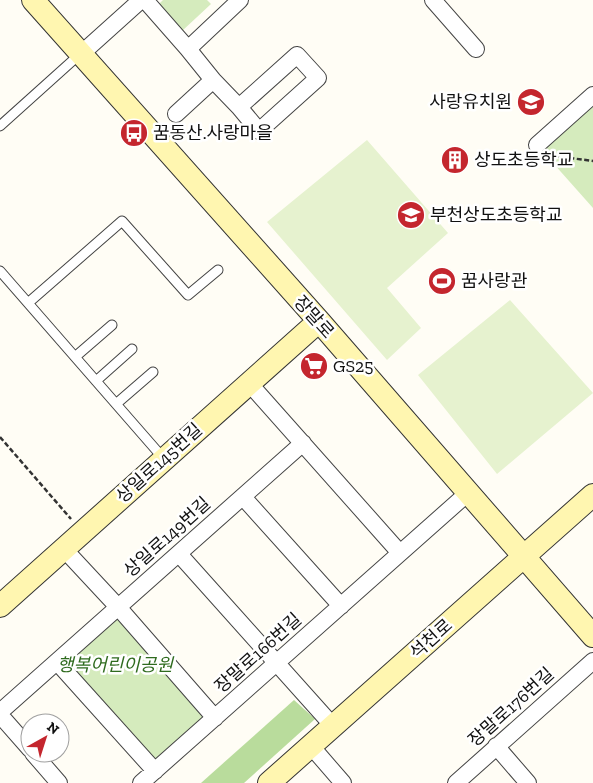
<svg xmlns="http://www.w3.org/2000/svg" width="593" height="783" viewBox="0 0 593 783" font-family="'Zilla Slab','Noto Sans KR',serif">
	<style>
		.green { fill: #d5ebbd }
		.forest { fill: #b9dc9c }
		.pitch { fill: #e6f2cf }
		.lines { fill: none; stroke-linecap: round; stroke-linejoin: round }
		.lane-casing { stroke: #444; stroke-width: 11 }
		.street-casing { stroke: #444; stroke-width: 18 }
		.secondary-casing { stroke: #333; stroke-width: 24 }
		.path { stroke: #333; stroke-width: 2.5; stroke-dasharray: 5 2.5; stroke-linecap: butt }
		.lane { stroke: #fff; stroke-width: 9 }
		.street { stroke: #fff; stroke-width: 16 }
		.secondary { stroke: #fff6b0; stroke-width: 22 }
		.labels { text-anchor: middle; stroke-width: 5; stroke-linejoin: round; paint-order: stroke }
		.poi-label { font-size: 18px; fill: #111; stroke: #fff; text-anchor: start }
		.street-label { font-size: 18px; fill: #111; stroke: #fff }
		.park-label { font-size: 18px; font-style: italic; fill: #2f6b1f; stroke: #fff }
	</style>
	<rect width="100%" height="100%" fill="#fffdf5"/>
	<path class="green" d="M163 0H207L211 4 182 31 159 4Z
		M593 95V208L537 145Z
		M118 607 215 718 155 771 57 662Z"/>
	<path class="forest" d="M294 700 315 719 244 783H201Z"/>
	<path class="pitch" d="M367 140 448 233 387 288 421 328 387 360 267 222Z
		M510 300 593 393 497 474 418 375Z"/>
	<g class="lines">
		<defs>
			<path id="lane" d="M0 126 80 54
				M0 271 164 459
				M28 303 122 221 188 295 218 270
				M75 357 112 325
				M96 381 132 349
				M116 404 153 372"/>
			<path id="street" d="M145 0 188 49 240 0
				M433 0 476 49
				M188 49 213 80 239 107 297 55 318 78 259 131 239 107
				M81 54 141 0
				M176 114 213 80
				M537 145 593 95
				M249 383 400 553
				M243 497 341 606
				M64 549 118 607 215 718
				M179 554 333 726
				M57 662 155 771
				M0 712 303 443
				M0 715 30 749
				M311 746 343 783
				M496 746 528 783
				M33 753 59 783
				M141 783 469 492
				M456 783 593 661"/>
			<path id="secondary" d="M33 0 319 321 593 636
				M0 606 319 321
				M269 783 593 495"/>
		</defs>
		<use href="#lane" class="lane-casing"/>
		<use href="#street" class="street-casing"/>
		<use href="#secondary" class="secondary-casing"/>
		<path class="path" d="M547 155 593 161
			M0 437 71 519"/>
		<use href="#lane" class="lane"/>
		<use href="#street" class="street"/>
		<use href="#secondary" class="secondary"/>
	</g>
	<defs>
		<symbol id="school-disc" viewBox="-11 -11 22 22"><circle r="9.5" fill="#c4262e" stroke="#fff"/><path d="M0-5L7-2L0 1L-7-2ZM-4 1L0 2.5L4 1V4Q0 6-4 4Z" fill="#fff"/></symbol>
		<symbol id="bus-disc" viewBox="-11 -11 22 22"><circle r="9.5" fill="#c4262e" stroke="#fff"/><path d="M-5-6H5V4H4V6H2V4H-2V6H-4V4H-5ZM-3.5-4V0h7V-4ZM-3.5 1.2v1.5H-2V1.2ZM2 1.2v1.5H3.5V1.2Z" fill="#fff"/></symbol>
		<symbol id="building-disc" viewBox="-11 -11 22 22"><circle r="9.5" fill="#c4262e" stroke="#fff"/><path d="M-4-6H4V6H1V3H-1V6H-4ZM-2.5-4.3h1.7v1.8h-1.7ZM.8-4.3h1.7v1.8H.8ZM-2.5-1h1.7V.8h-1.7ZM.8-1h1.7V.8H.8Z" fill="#fff"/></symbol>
		<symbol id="stadium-disc" viewBox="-11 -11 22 22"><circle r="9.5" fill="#c4262e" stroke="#fff"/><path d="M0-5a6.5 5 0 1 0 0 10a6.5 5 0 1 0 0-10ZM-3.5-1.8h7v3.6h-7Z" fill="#fff"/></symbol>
		<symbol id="supermarket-disc" viewBox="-11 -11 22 22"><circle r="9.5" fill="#c4262e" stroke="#fff"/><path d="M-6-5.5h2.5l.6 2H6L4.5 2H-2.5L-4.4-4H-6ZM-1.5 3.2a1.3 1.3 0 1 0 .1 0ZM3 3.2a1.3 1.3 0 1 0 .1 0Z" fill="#fff"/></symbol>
	</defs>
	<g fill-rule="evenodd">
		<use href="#school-disc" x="515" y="86" width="32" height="32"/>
		<use href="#bus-disc" x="118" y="117" width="32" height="32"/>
		<use href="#building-disc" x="439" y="144" width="32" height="32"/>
		<use href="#school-disc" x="395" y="199" width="32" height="32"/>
		<use href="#stadium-disc" x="426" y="265" width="32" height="32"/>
		<use href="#supermarket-disc" x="298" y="350" width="32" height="32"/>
	</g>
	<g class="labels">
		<g class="poi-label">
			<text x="512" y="108" text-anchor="end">사랑유치원</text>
			<text x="153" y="139">꿈동산.사랑마을</text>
			<text x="474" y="166">상도초등학교</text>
			<text x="430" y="221">부천상도초등학교</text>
			<text x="461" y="287">꿈사랑관</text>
			<text x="333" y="372">GS25</text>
		</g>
		<g class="street-label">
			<text transform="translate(314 317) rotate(48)" y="6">장말로</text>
			<text transform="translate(159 463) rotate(-42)" y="6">상일로145번길</text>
			<text transform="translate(167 537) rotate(-42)" y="6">상일로149번길</text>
			<text transform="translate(431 639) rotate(-42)" y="6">석천로</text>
			<text transform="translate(258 653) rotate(-42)" y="6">장말로166번길</text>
			<text transform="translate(511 707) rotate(-42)" y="6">장말로176번길</text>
		</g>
		<g class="park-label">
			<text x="115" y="671">행복어린이공원</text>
		</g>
	</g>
	<g transform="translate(45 738) rotate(39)"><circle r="24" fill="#ffffff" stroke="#a0a0a0"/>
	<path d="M0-4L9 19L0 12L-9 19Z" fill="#c4262e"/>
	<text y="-8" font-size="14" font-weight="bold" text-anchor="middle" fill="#111111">N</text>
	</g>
</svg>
